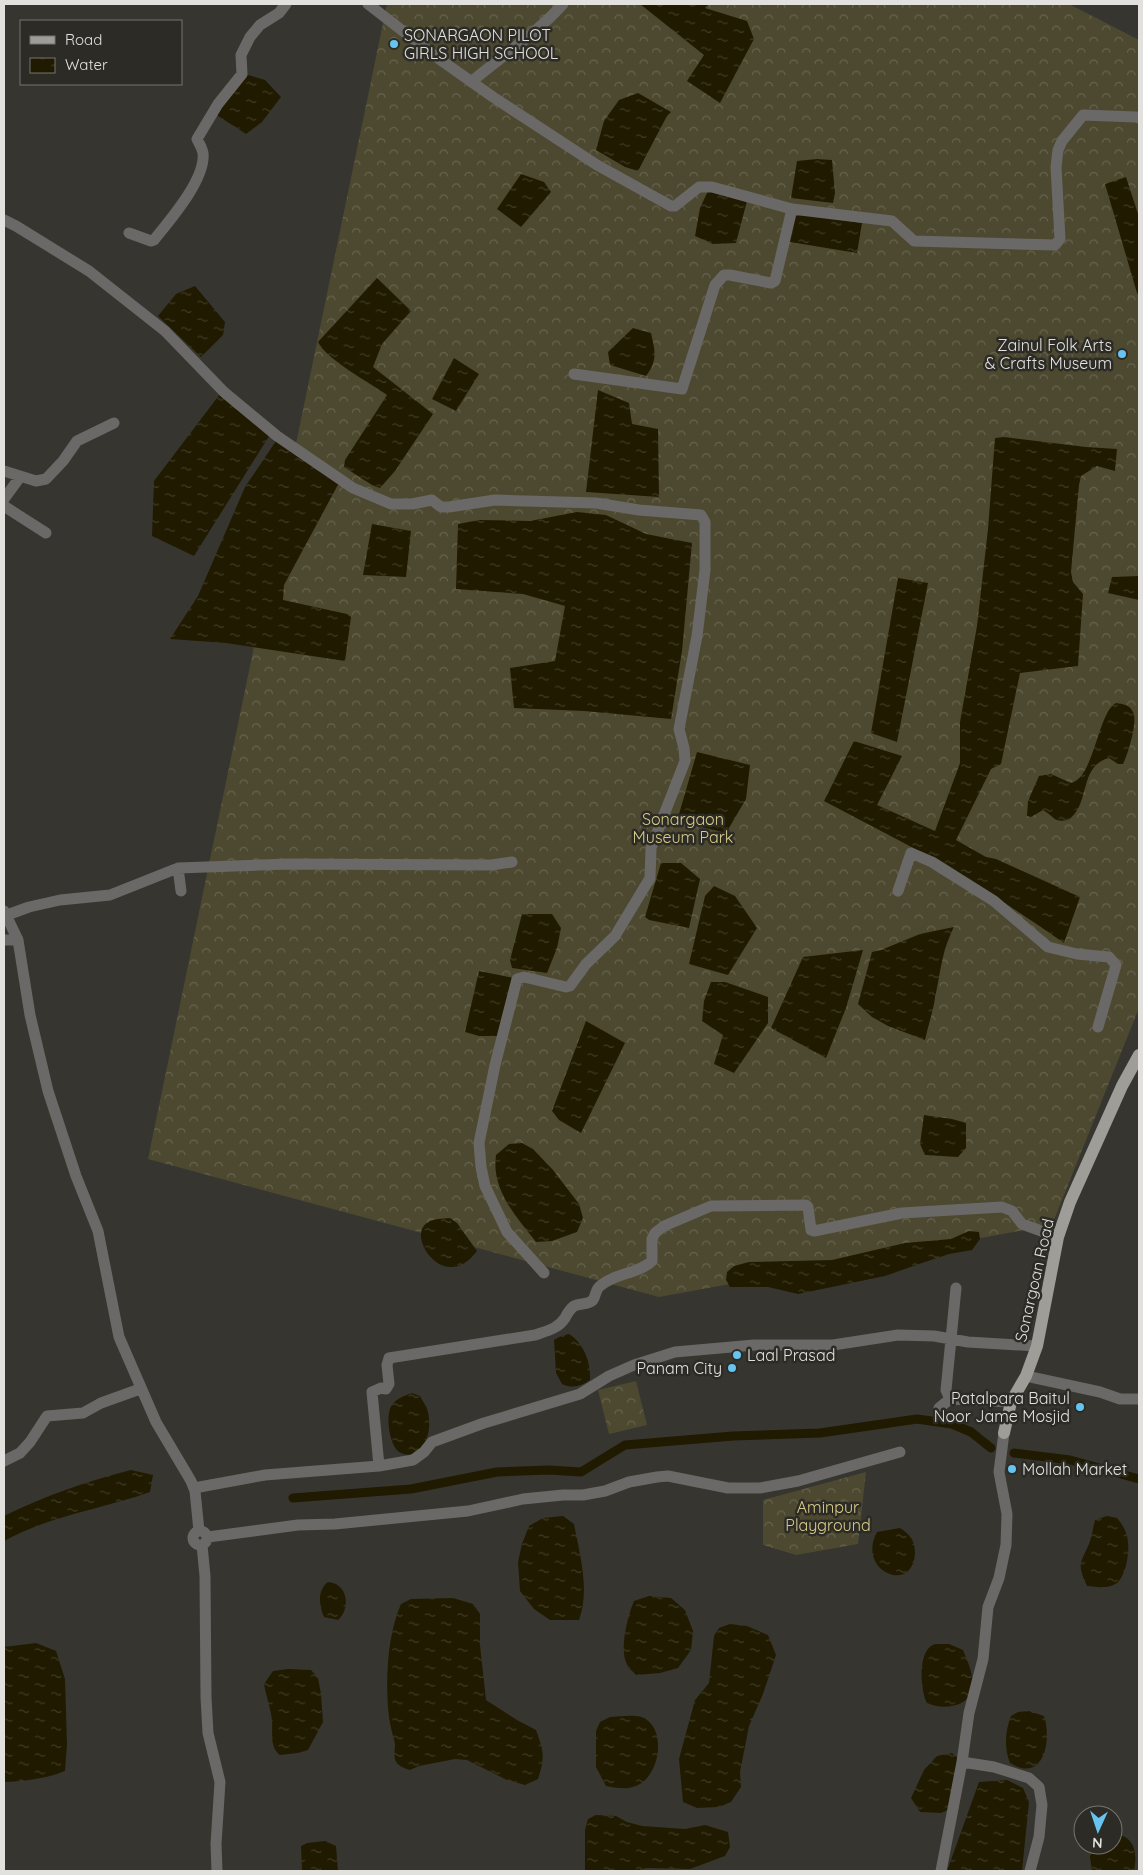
<svg xmlns="http://www.w3.org/2000/svg" width="1143" height="1875" viewBox="0 0 1143 1875" font-family="Quicksand,sans-serif">
	<style>
		.forest { fill: url(#forest-crowns) }
		.water { fill: url(#water-ripples) }
		.lines { fill: none; stroke-linecap: round; stroke-linejoin: round }
		.canal { stroke: #201a00; stroke-width: 9 }
		.minor { stroke: #6a6967; stroke-width: 11 }
		.major { stroke: #9e9d97; stroke-width: 12 }
		.poi-dot { fill: #67c4f0; stroke: #2c2b26; stroke-width: 2 }
		.labels { text-anchor: middle; stroke-width: 5; stroke-linejoin: round; paint-order: stroke }
		.poi-label { font-size: 16px; fill: #e2e1de; stroke: #2c2b26; text-anchor: start }
		.park-label { font-size: 16px; fill: #d9cc89; stroke: #2c2b26 }
		.street-label { font-size: 16px; fill: #e2e1de; stroke: #2c2b26 }
	</style>
	<defs>
		<pattern id="forest-crowns" width="20" height="18" patternUnits="userSpaceOnUse" patternTransform="scale(1.25)"><rect width="20" height="18" fill="#4d4930"/><path d="M2 6a3 3 0 1 1 6 0M12 15a3 3 0 1 1 6 0" fill="none" stroke="#66634e"/></pattern>
		<pattern id="water-ripples" width="26" height="14" patternUnits="userSpaceOnUse" patternTransform="scale(1.25)"><rect width="26" height="14" fill="#201a00"/><path d="M2 4q2-2 4 0t4 0M15 11q2-2 4 0t4 0" fill="none" stroke="#403b25"/></pattern>
	</defs>
	<rect width="100%" height="100%" fill="#363530"/>
	<path class="forest" d="M387 4H1069L1139 40V1008L1052 1225 659 1297 148 1159Z
		M636 1381 647 1425 609 1434 598 1390Z
		M866 1472 858 1544 796 1555 763 1545V1500Z"/>
	<path class="water" d="M640 4H709L705 8 747 21 754 39 720 103 687 81 704 55Z
		M248 75 265 80 281 97 262 122 246 134 215 114Z
		M638 93 671 112 667 116 638 171 625 167 596 150 604 121 619 100Z
		M817 159 832 160 835 193 833 203 791 198 797 161Z
		M521 174 544 182 551 192 521 227 497 209Z
		M1126 177 1139 217V295L1137 293 1105 184Z
		M708 191 747 201 736 243 713 244 695 236 700 208Z
		M793 213 862 223 857 253 790 242Z
		M377 278 411 311 382 344 373 367 433 414 395 471 380 488 372 485 344 467 345 460 387 395C370 383 326 359 318 342Z
		M195 286 225 322 223 335 201 357 158 316 176 294Z
		M633 328 651 333C655 351 658 360 646 376L610 365 608 352Z
		M454 358 479 374 456 411 432 399Z
		M598 390 629 403 632 424 658 429 659 497 586 492Z
		M220 394 271 433 194 556 152 536 154 481Z
		M1004 437 1086 447 1117 449 1115 471 1097 466 1081 476 1079 485 1071 572 1073 582 1083 594 1078 666 1020 673 1001 764 991 769 956 840 986 857 996 859 1080 897 1064 943C1012 907 958 872 902 842 876 828 850 815 824 801L854 741 902 756 877 805 935 831 960 763V722L977 626 988 529 995 438Z
		M278 438 340 481 284 585 283 600 347 614 351 617 345 661 226 643 170 639 198 596 245 487Z
		M577 512 606 515 646 534 692 543 682 651 671 719 584 711 514 708 510 668 555 661 565 606 523 594 456 589 458 524 479 520 530 521Z
		M372 524 411 531 406 577 363 575Z
		M1139 576V600L1108 593 1112 577Z
		M898 578 928 583 897 742 871 733Z
		M1116 703C1123 704 1130 705 1133 712 1138 721 1128 755 1123 764H1118L1109 758C1078 766 1091 805 1068 820 1053 823 1054 816 1043 810L1031 817 1027 816 1028 801 1039 776 1051 774 1071 783C1094 778 1098 712 1116 703Z
		M697 752 750 765 746 799 726 833 677 821Z
		M661 863H681L700 879 689 928 649 920 645 917Z
		M714 886 735 896 757 928 728 975 689 964 705 896Z
		M522 914H552L561 928 557 948 547 973 512 968 510 960Z
		M954 927C941 953 941 971 935 998 933 1012 928 1026 925 1040L888 1026 872 1017 858 1004 872 952 881 950 920 934Z
		M863 950 846 1008 826 1058 771 1028 803 957Z
		M479 971 514 978 502 1036H479L465 1032Z
		M711 982H725L768 997V1023L734 1073 714 1064 723 1035 702 1021 704 1001Z
		M586 1021 625 1043 581 1133 559 1120 552 1111Z
		M924 1115 952 1119 966 1123V1148L958 1157 925 1155 920 1144Z
		M522 1143 533 1149 553 1170 579 1204 583 1218 577 1232 552 1241 536 1242C516 1216 491 1190 496 1155L509 1144Z
		M450 1218 457 1223 477 1251C444 1295 406 1236 427 1223 434 1218 442 1219 450 1218Z
		M969 1231 979 1232 980 1239 972 1250 949 1254 922 1263 885 1276 798 1294 768 1287H730L726 1280 727 1272 734 1266 749 1262 832 1260 905 1243 951 1239Z
		M569 1334C584 1343 591 1363 590 1380 581 1386 573 1389 562 1384L556 1373 554 1340 561 1336Z
		M412 1393 420 1396C421 1399 424 1402 426 1406 432 1420 430 1443 417 1452 411 1456 404 1455 399 1452 389 1445 385 1414 392 1405 397 1398 404 1396 412 1393Z
		M131 1470 153 1475 150 1492C102 1509 49 1516 4 1541V1516C44 1496 88 1481 131 1470Z
		M563 1516 574 1524C580 1555 590 1590 579 1620H550L534 1609 520 1591 518 1562 522 1544 529 1526 543 1518Z
		M1107 1516 1117 1518C1130 1533 1130 1547 1126 1566 1124 1571 1122 1579 1117 1583 1109 1589 1096 1587 1087 1586 1077 1564 1080 1564 1089 1544 1092 1536 1093 1528 1095 1520Z
		M900 1528C911 1535 915 1541 915 1554 912 1595 856 1571 877 1532Z
		M328 1582C348 1583 351 1609 338 1620L324 1617C319 1606 317 1590 328 1582Z
		M649 1596 671 1598 685 1610 693 1631 691 1650 678 1668 660 1673 636 1675C634 1672 629 1669 628 1666 618 1652 628 1615 634 1601Z
		M453 1598 473 1604 480 1614V1645L486 1700 517 1720 536 1730C544 1752 545 1757 538 1779L525 1785 507 1780 467 1760 455 1759 419 1766 410 1770C404 1768 397 1766 395 1759 394 1754 395 1748 395 1744 393 1735 390 1726 389 1717 385 1682 387 1636 401 1604L411 1599Z
		M730 1624 747 1626 768 1635 776 1655 763 1694 749 1726 740 1772 741 1787 731 1802 719 1807 697 1808 683 1802 679 1759 695 1700 709 1683 714 1636 719 1628Z
		M36 1643 56 1651 65 1679 67 1744 65 1771C45 1779 26 1781 5 1782L4 1781V1647Z
		M936 1644H949L963 1650C968 1662 974 1675 972 1688 969 1708 942 1710 927 1703 920 1691 917 1647 936 1644Z
		M288 1669 311 1670 318 1678 321 1694 323 1722 308 1750 298 1753 280 1755C269 1747 273 1732 272 1721 271 1709 266 1696 264 1684L273 1671Z
		M1029 1711 1044 1716C1052 1740 1044 1784 1010 1763 1004 1748 1005 1731 1011 1716L1018 1712Z
		M610 1717C620 1717 639 1713 647 1720 667 1735 658 1778 636 1786 626 1790 615 1788 606 1786L596 1767V1731L600 1722Z
		M952 1753 961 1761 952 1808 941 1813 920 1812 911 1798 924 1770 937 1756Z
		M1007 1780 1023 1788 1029 1802 1022 1871H947L979 1782Z
		M596 1815 616 1816 627 1822 642 1826 685 1829 705 1825 728 1832 730 1847 725 1856 690 1869 647 1868 635 1871H585V1830L588 1819Z
		M1113 1834C1134 1835 1138 1852 1134 1870L1132 1871H1092L1090 1857 1093 1845H1113Z
		M325 1841 336 1846 338 1871H302L301 1846 307 1843Z"/>
	<g class="lines">
		<path class="canal" d="M1014 1453 1070 1460 1139 1479
			M293 1498 411 1489 497 1472 549 1470 581 1472 625 1445 733 1436 820 1433 917 1419 952 1424 971 1432 991 1448"/>
		<path class="minor" d="M368 4 435 56 493 97 597 165 671 206H675L699 187H712L792 209 892 221 914 241 1055 245 1060 239 1056 167 1058 150 1062 141 1083 115 1136 117 1139 118
			M471 82C502 56 536 34 563 4
			M4 220 16 226 89 271 165 331 224 392 277 436 353 488 391 504H412L432 500 441 507H449L495 500 596 503 639 510 701 515 705 522V570L697 636 679 729 684 748 685 761 651 848 650 878 615 936 586 964 570 986 566 987 524 977 517 979 495 1065 479 1143 481 1167 485 1186 507 1232 544 1273
			M129 233 151 241 154 240C170 220 206 179 203 153 202 148 199 143 197 139L218 104 242 74 241 55 250 37 260 25 279 13 286 4
			M574 374 682 389 715 285 724 275H730L771 283 775 281 792 209
			M4 471 36 481 46 479 63 461 77 441 114 423
			M4 499 20 477
			M4 506 46 533
			M178 868 181 891
			M898 891 911 853 932 862 994 901 1048 947 1077 954 1109 957 1116 965 1098 1027
			M4 911 18 940 30 1015 48 1091 76 1176 98 1231 119 1337 156 1422 191 1481 195 1491 199 1531
			M7 915 29 907 60 900 110 895 178 868 288 864 491 865 512 862
			M4 940H18
			M1026 1376 1100 1392 1120 1399H1139
			M950 1399 946 1390 956 1288
			M939 1408 950 1399 1011 1402
			M4 1461 20 1453 30 1442 47 1416 83 1413 101 1403 140 1389
			M379 1466 372 1392 381 1388 386 1389 389 1384 387 1365 389 1358 535 1335C546 1331 558 1329 565 1318 567 1314 570 1309 574 1306 580 1303 588 1305 593 1300 596 1296 595 1290 600 1286 615 1273 638 1274 652 1261V1239L655 1233 664 1226 711 1206 806 1205 808 1207 811 1230 814 1231 902 1213 1002 1207 1012 1211 1022 1224 1058 1237
			M194 1488 265 1475 379 1466 413 1460 424 1452 432 1442 484 1423 580 1394 609 1376 634 1365 675 1352 754 1345H833L898 1335 934 1336 968 1342 1037 1346
			M193 1538a7 7 0 1 1 14 0a7 7 0 1 1-14 0Z
			M208 1537 298 1525 335 1524 468 1511 523 1499 563 1495H583L605 1491 629 1482 657 1477 668 1476 728 1488H760L798 1481 900 1452
			M202 1545 205 1576 206 1697 208 1733 220 1782 216 1844 217 1871
			M962 1762 994 1767 1029 1778 1039 1787 1042 1805 1039 1837 1030 1871
			M941 1871 962 1762 969 1713 983 1659 988 1607 999 1578 1006 1545 1007 1514 999 1472 1004 1433"/>
		<path class="major" d="M1004 1433 1011 1402 1026 1376 1037 1346 1058 1237 1070 1202 1122 1086 1139 1055"/>
	</g>
	<g class="poi-dot">
		<circle cx="394" cy="44" r="5"/>
		<circle cx="1122" cy="354" r="5"/>
		<circle cx="737" cy="1355" r="5"/>
		<circle cx="732" cy="1368" r="5"/>
		<circle cx="1080" cy="1407" r="5"/>
		<circle cx="1012" cy="1469" r="5"/>
	</g>
	<g class="labels">
		<g class="poi-label">
			<text x="404" y="41">SONARGAON PILOT<tspan x="404" dy="18">GIRLS HIGH SCHOOL</tspan></text>
			<text x="1112" y="351" text-anchor="end">Zainul Folk Arts<tspan x="1112" dy="18">&amp; Crafts Museum</tspan></text>
			<text x="747" y="1361">Laal Prasad</text>
			<text x="722" y="1374" text-anchor="end">Panam City</text>
			<text x="1070" y="1404" text-anchor="end">Patalpara Baitul<tspan x="1070" dy="18">Noor Jame Mosjid</tspan></text>
			<text x="1022" y="1475">Mollah Market</text>
		</g>
		<g class="park-label">
			<text x="683" y="825">Sonargaon<tspan x="683" dy="18">Museum Park</tspan></text>
			<text x="828" y="1513">Aminpur<tspan x="828" dy="18">Playground</tspan></text>
		</g>
		<g class="street-label">
			<text transform="translate(1034 1280) rotate(-77)" y="6">Sonargoan Road</text>
		</g>
	</g>
	<rect width="1143" height="1875" fill="none" stroke="#e2e1de" stroke-width="10"/>
	<rect x="20" y="20" width="162" height="65" fill="#2c2b26" stroke="#757470"/>
	<rect x="30" y="36" width="25" height="8" fill="#9e9d97" stroke="#757470"/>
	<text x="65" y="45" font-size="15" fill="#e2e1de">Road</text>
	<rect x="30" y="58" width="25" height="15" fill="url(#water-ripples)" stroke="#757470"/>
	<text x="65" y="70" font-size="15" fill="#e2e1de">Water</text>
	<g transform="translate(1098 1830) rotate(183)"><circle r="24" fill="#2c2b26" stroke="#757470"/>
	<path d="M0-4L9 19L0 12L-9 19Z" fill="#67c4f0"/>
	<text y="-8" font-size="14" font-weight="bold" text-anchor="middle" fill="#e2e1de">N</text>
	</g>
</svg>
